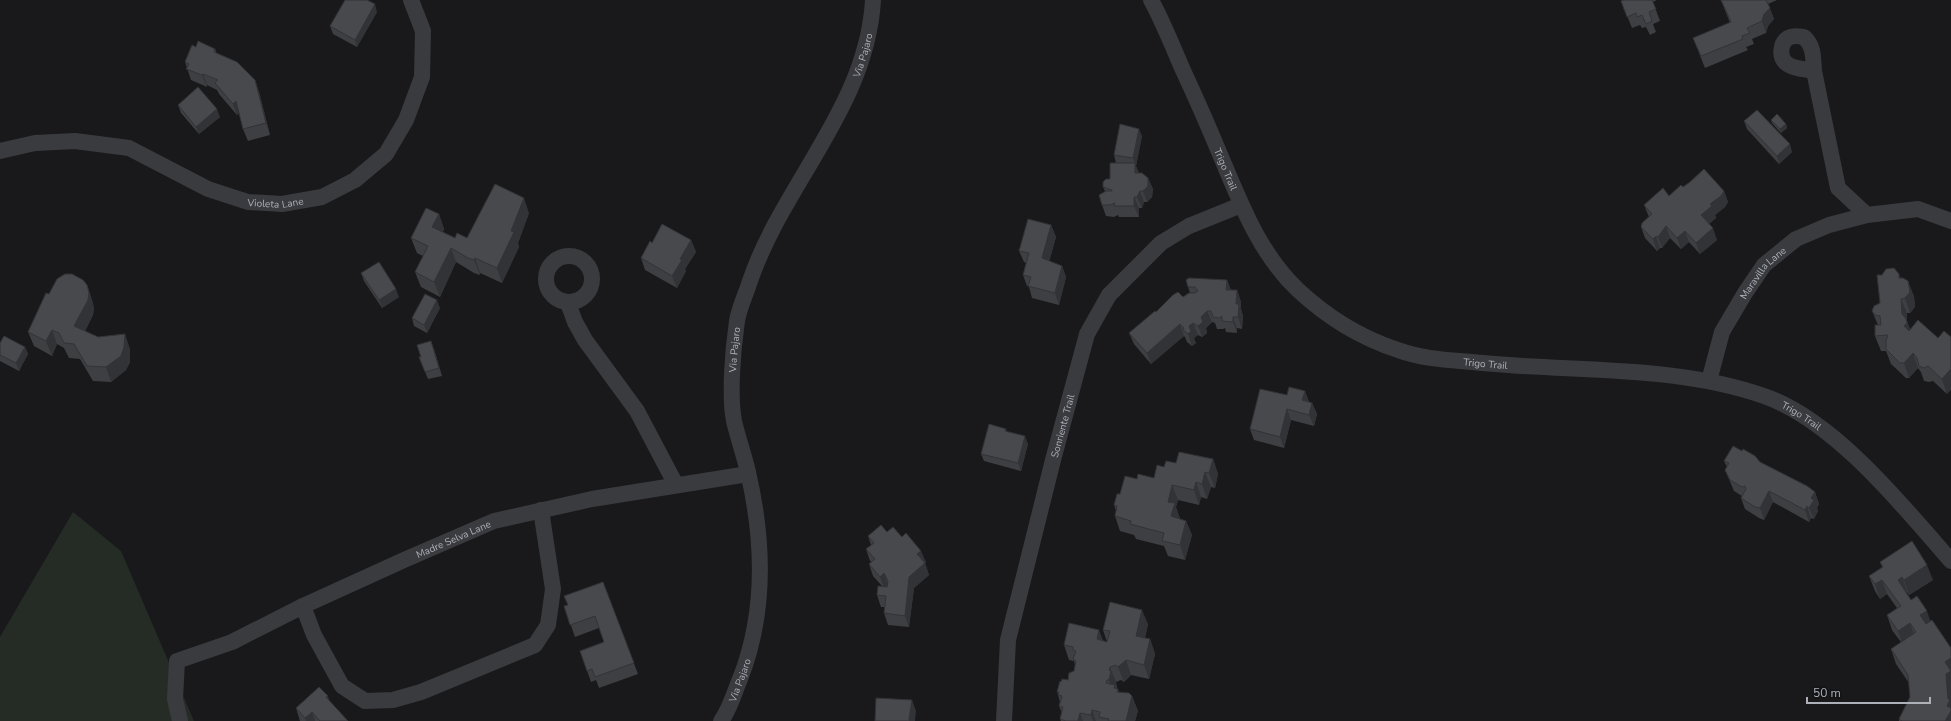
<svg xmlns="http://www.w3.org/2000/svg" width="1951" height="721" font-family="'Nunito Sans',sans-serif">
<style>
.green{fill:#252c26}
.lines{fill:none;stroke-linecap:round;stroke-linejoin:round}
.minor{stroke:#3a3b3f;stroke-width:16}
.wall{fill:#3e3f42}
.shaded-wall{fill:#323336}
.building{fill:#48494d;stroke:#323336}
.labels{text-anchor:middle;stroke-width:3;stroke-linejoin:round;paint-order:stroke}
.street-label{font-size:10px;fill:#adb0b9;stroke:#141416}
</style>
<rect width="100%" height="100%" fill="#19191b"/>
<path class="green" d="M73,512L121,551L194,721H0V637Z"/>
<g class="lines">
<g class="minor">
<path id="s1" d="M1151,0C1163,22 1172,45 1182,68C1195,96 1207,123 1219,152C1240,201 1258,252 1298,290C1327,317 1361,338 1398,350C1425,360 1455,360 1483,363C1575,372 1676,365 1764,396C1834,420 1903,506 1951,561"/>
<path d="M1814,71C1805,69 1793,69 1786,63C1779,57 1780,43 1788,38C1793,35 1799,36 1804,37C1814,46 1813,57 1814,71L1838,188L1867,215"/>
<path id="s2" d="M0,151L35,143L75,141L129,148L208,189L248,202L282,204L322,197L355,180L386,154L406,120L422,77L423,31L411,0"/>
<circle cx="569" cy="279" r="23"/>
<path d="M568,303L575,322L585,340L637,411L676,485"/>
<path id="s3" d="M1709,381L1722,332L1745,293L1764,265L1796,239L1829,225L1867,215L1918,209L1951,221"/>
<path d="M303,606L314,635L342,686L365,701L393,700L421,692L535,645L548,625L553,589L541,510"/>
<path id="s4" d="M180,721L175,699L177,661L232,642L303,606L404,560L494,521L592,499L748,474"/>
<path id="s5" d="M721,721C730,709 734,693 740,679C766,613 764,541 748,472C744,455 738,438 734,421C729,394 733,349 737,321C739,308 746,294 750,281C783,184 867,107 873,0"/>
<path id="s6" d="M1004,721L1008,640L1053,460L1087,334L1109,295L1161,243L1189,226L1241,205"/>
</g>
</g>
<path class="wall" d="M1624,0H1657L1653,2L1660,21L1653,24L1656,32L1650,35L1646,27L1642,28L1640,25L1632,28L1621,1Z
M1721,0H1777L1768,4L1774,19L1768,26L1766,33L1752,39L1754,44L1746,47L1748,50L1705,68L1693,38L1730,23Z
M377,12L357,47L333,34L330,26Z
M196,47L215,49L217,54L255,80L259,92L270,135L248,141L243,129L239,113L237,115L219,94L217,90L207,85V87L191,80L185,62Z
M178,105L220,117L199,134L181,113Z
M1771,120L1786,124L1787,128L1781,133L1772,123Z
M1744,121L1792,152L1779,164L1747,129Z
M1142,136L1136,166L1139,173L1148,178L1153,189L1152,197L1147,202H1144L1142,208H1139V217H1119L1118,215L1114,217L1106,216L1102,205L1105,191L1103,187L1110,179L1116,163L1114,155Z
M1683,187L1724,191L1728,202L1725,207L1715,215L1716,218L1709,224L1717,240L1700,254L1689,242L1681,249L1670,238L1662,248H1660L1657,251L1645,238L1641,227L1649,217L1644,205L1669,196Z
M529,213L518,243L519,247L502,283L480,273V275L474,273L456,262L440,297L421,287L415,272L423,256L417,253L411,238L439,214L444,229L443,232L455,238H467Z
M1051,225L1056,237L1049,261L1062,266L1066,277L1059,305L1032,298L1029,287L1027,286L1023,275L1026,263L1024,262L1019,251Z
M691,240L696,252L685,269L686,271L677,288L645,270L641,258L652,243Z
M361,273L399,297L382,308L364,281Z
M1899,274L1900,278L1914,296L1915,307L1910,313H1907V321L1910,329L1938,338L1947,394L1933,381L1929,382L1924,381L1921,372L1918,368L1909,378H1906L1891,364L1886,351H1881L1875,336L1878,325L1872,311L1880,303L1882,275Z
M1227,280L1231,290H1237L1241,302V309L1243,316L1242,329L1237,328V333L1226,332L1225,328L1223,329H1217L1215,323L1212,322L1206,328L1207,333L1202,337L1198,335L1194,338L1196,343L1192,346L1187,342L1185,337L1184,336L1151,364L1134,344L1129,333L1156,312L1183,297L1190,293L1188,287Z
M87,285L92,300L94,308L93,315L85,331L98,337L130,349V362L126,370L111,382L93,381L80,359L69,358L64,348L57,344L52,356L34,346L28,332L49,294Z
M440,308L427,333L414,326L412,318Z
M0,343L25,347L28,354L19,371L0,361Z
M434,349L442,376L428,379L419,357Z
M1305,391L1309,402L1312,403L1317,414L1314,426L1291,420L1284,448L1254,440L1250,429L1287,395Z
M1006,429L1007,432L1028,444L1021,471L984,461L981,454Z
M1213,459L1218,474L1215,488L1211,487L1207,499L1201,497L1199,505L1178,500L1176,507L1180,519L1186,521L1192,535L1185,560L1168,556L1164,546L1136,539L1134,535L1120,531L1115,516L1116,511L1114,505L1120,494L1137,479L1154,478L1164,467L1176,463Z
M1724,461L1760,462L1815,492L1819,504L1817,508L1818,511L1814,519L1811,518L1809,522L1773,502L1764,520L1759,518L1745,509L1741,498L1742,496L1734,491L1725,470L1727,467Z
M887,532L902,537L926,562L925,563L929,575L914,588L909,627L888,625L884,613V607H881L877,595L882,586L873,576L869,564L872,562L870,561L866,549L871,545L868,536Z
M1880,562L1933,580L1909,595L1907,592H1906L1951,721H1899V719L1910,697L1909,683L1896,664L1891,649L1901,642L1892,630L1887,615L1897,608L1887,594L1880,599L1875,591L1869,576L1882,567Z
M603,582L638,674L599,688L596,680L591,682L580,651L604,643L599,628L575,637L564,606L568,605Z
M1148,624L1145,638L1150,639L1155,654L1149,679L1131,675L1124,682L1121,680L1116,682H1115L1117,686V689H1118L1119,692L1132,696L1138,711L1135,721H1061L1060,719L1062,713L1059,706L1060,702L1058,695V694L1057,692L1061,682L1068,680L1074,671L1075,665L1074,661L1069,660L1064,645L1103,641L1107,642L1103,630Z
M330,702L348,721H300L296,708Z"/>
<path class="shaded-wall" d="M375,4L377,12L357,47L355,40Z
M1770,8L1774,19L1768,26L1766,33L1762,21L1764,14Z
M203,74L207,85V87L202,75Z
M255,80L259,92L270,135L266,123Z
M236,101L240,112L237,115L233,104Z
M217,109L220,117L199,134L196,127Z
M1786,124L1787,128L1781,133L1780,129Z
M1139,129L1142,136L1136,166L1139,174L1135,173V163L1133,158Z
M1790,144L1792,152L1779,164L1777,156Z
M1148,178L1153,189L1152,197L1147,202L1143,191Z
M1140,191L1144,202L1142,208L1137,197Z
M1724,191L1728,202L1725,207L1715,215L1716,218L1705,227L1701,215L1710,204Z
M1134,197L1139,208V217L1134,206Z
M524,198L529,213L518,243L519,247L502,283L497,268Z
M439,214L444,229L438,242L432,227Z
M1051,225L1056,237L1047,270L1042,258Z
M1666,226L1670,238L1662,248L1658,237Z
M1713,228L1717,240L1700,254L1696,243Z
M1685,231L1689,242L1681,249L1677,238Z
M1656,236L1660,248L1657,251L1653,239Z
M691,240L696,252L685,269L686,271L677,288L672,276L680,259Z
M451,248L456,262L440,297L434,282Z
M475,258L480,273V275L474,260Z
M1062,266L1066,277L1059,305L1055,293Z
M1227,280L1231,291L1226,290Z
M1908,281L1914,296L1915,307L1910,313L1905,298Z
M87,285L92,300L94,308L93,315L80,341L74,326Z
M396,289L399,297L382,308L379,300Z
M1237,290L1241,302V309L1243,316L1242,329L1238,317L1236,304Z
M1901,299L1907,313V321L1912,334L1904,326L1902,314Z
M437,300L440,308L427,333L424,325Z
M1207,311L1212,322L1206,328L1207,333L1202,337L1198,326L1201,317Z
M1233,317L1237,328V333L1233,322Z
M1193,323L1198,335L1194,338L1196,343L1192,346L1188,334L1189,326Z
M1180,324L1184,336L1151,364L1147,353Z
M52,330L57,344L52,356L46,341Z
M125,334L130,349V362L126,370L111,382L106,367Z
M431,341L434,349L442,376L439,368Z
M25,347L28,354L19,371L16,363Z
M1913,353L1918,368L1909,378L1904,363Z
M1951,369V390L1947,394L1942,379Z
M1305,391L1309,402L1302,400Z
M1312,403L1317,414L1314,426L1309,415Z
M1287,409L1291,420L1284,448L1280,437Z
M1025,436L1028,444L1021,471L1018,463Z
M1213,459L1218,474L1215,488L1209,473Z
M1205,472L1211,487L1207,499L1202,484Z
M1196,482L1201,497L1199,505L1194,490Z
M1172,485L1178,500L1176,507L1180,518L1177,531L1171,516L1168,502Z
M1769,491L1773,502L1764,520L1760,508Z
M1815,492L1819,504L1817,508L1818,511L1814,519L1809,508L1811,498Z
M1807,506L1811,518L1809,522L1805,510Z
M1186,521L1192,535L1185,560L1180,545Z
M921,551L926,562L922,566L917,554Z
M925,563L929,575L914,588L909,627L905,616L909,577Z
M1927,565L1933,580L1909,595L1904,580Z
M884,573L888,585L884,588L880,577Z
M1902,577L1907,592L1903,595L1898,580Z
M1882,580L1887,594L1880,599L1875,584Z
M1142,610L1148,624L1141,651L1136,636Z
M1927,611L1932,626L1925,630L1920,615Z
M1910,623L1915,638L1903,646L1898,631Z
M1099,630L1105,645L1097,639Z
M1150,639L1155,654L1149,679L1144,665Z
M1951,658V721H1945L1947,706L1948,699L1945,662Z
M1126,660L1131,675L1124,682L1118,667Z
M1110,667L1116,682L1117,686L1116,687L1118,691V689L1123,704L1114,695L1109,680V670Z
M328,696L333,711L326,697Z
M1132,696L1138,711L1135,721H1126Z
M912,700L916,711L915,721H910L909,720Z
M1092,710L1096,721H1093L1091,715Z
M312,712L315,721H306L305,718Z
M1080,713L1083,721H1078Z"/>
<path class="building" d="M345,0H367L375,4L355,40L330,26Z
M1624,0H1652L1656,9L1649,12L1652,21L1646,24L1642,15L1637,17L1636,13L1627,17L1621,1Z
M1721,0H1766L1770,8L1764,14L1762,21L1747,28L1750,33L1742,36L1743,39L1701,56L1693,38L1731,22Z
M198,41L215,49L214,52L237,62L255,80L266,123L243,129L236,101L233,104L215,83L218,80L203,74L202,75L186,69L189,64L185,62L192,45L196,47Z
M198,87L217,109L196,127L178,105Z
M1757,110L1790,144L1777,156L1744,121Z
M1777,114L1786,124L1780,129L1771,120Z
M1120,124L1139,129L1133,158L1114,155Z
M1110,163H1135V173H1142L1148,178V186L1143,191H1140L1137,197H1134V206H1114L1115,203L1110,205H1102L1099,195L1106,191H1112V190L1103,187V182L1106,179H1110Z
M1704,169L1724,191L1721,196L1710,204L1712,206L1701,215L1713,228L1696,243L1685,231L1677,238L1666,226L1658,237L1656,236L1653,239L1641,227L1642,223L1652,214L1644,205L1663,188L1669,196L1681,185L1683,187L1690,182Z
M495,184L524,198L511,231L514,232L497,268L475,258L474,260L468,258L451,248L434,282L415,272L428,246L411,238L426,208L439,214L432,227L455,238L457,233L467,238Z
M1028,219L1051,225L1042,258L1062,266L1055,293L1028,286L1031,277L1023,275L1029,253L1019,251Z
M662,224L691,240L680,259L682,260L672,276L641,258L650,241L652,243Z
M379,262L396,289L379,300L361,273Z
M1894,268L1899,274V278H1903L1908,281L1910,292L1905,298L1901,299L1902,314L1906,319L1907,323L1904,326L1909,331L1918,320L1938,338L1944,331L1951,337V369L1942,379L1928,366L1924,368L1919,366L1917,358L1913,353L1904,363H1900L1886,349V341L1888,335L1875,336V325H1881L1880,316L1875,315L1872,311L1874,306L1880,303L1877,275H1882L1886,269Z
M65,274H72L83,280L87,285L89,293L88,300L74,326L98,337L125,334L124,347L121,356L106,367L87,366L74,344L64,343L59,333L52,330L46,341L28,332L46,293L49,294L57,279Z
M1189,278L1227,280L1226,290H1237L1236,304H1239L1238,317H1233V322L1222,321V316L1219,318L1213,317L1211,311H1207L1201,317L1203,322L1198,326L1193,323L1189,326L1191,331L1188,334L1183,330L1184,328L1180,324L1147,353L1129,333L1155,311L1156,312L1173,295L1178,292L1183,297L1189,293H1195L1198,291L1195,287H1188L1186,280Z
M425,294L437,300L424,325L412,318Z
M4,336L25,347L16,363L0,355V343Z
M431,341L439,368L425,372L419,357H421L417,345Z
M1289,387L1305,391L1302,400L1312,403L1309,415L1287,409L1280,437L1250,429L1260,389L1287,395Z
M989,424L1006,429L1005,431L1025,436L1018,463L981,454Z
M1733,446L1742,451L1743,449L1755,456L1760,462L1807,486L1815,492L1811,498L1814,500L1809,508L1807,506L1805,510L1769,491L1760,508L1755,507L1741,498L1746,489L1745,486L1742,487L1730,480L1725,470L1729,463L1724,461Z
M1179,452L1213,459L1209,473L1205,472L1202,484L1196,482L1194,490L1172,485L1168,502L1175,503L1171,516L1186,521L1180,545L1162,541L1164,533L1130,524L1131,521L1115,516L1117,506L1114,505L1117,494H1120L1125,476L1137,479L1138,474L1154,478L1157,465L1164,467L1166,461L1176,463Z
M881,525L887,532L893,527L902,537L906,533L921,551L917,554L925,563L909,577L905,616L884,613L886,596L877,595L878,586L887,587L888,581L884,573L880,577L869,564L875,559L866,549L874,543L868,536Z
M1912,541L1927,565L1904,580L1902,577L1898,580L1911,600L1917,596L1927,611L1920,615L1926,624L1932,620L1951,648V658L1945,662L1951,671L1946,674L1948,699H1950L1947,706L1951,708V711L1945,721H1902L1899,719L1910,697L1908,675L1891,649L1916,632L1910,623L1898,631L1887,615L1901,606L1882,580L1875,584L1869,576L1883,567L1880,562Z
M603,582L634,663L595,677L592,669L587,671L580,651L604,642L595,616L570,625L564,606L568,605L564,596Z
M1110,602L1142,610L1136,636L1150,639L1144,665L1126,660L1118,667L1116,665L1110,667L1109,670L1111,671L1109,680H1107L1106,683L1115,685L1114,688L1118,689L1117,692L1129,693L1132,696L1126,721H1108L1109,719L1099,717L1100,712L1092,710L1091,715L1080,713L1078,721H1066L1060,719L1063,707L1059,706L1062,696L1058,695L1059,692H1057L1060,681L1061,682L1062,679L1068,680L1069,673L1074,671L1076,661L1073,659L1076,651L1073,650V647L1064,645L1069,623L1099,630L1097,639L1107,642L1110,631L1103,630Z
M319,687L328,696L326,697L348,721H320L312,712L305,718L296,708Z
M876,698L912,700L909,720L910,721H875Z"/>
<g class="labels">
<g class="street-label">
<text dy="4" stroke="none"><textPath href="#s5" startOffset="705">Via Pajaro</textPath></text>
<text dy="4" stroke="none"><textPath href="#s1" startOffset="185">Trigo Trail</textPath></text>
<text dy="4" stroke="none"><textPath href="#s2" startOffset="289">Violeta Lane</textPath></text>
<text dy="4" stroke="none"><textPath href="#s3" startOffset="123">Maravilla Lane</textPath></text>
<text dy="4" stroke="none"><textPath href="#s5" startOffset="381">Via Pajaro</textPath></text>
<text dy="4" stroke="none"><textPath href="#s1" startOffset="533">Trigo Trail</textPath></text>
<text dy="4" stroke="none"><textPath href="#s1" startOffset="857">Trigo Trail</textPath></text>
<text dy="4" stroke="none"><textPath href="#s6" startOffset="302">Sonriente Trail</textPath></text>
<text dy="4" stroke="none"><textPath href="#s4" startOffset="363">Madre Selva Lane</textPath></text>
<text dy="4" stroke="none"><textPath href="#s5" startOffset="45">Via Pajaro</textPath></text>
</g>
</g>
<path d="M1807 697v6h123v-6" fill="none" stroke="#adb0b9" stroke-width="2"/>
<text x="1813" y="697" font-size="12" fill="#adb0b9" stroke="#141416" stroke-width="3" paint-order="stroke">50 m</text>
</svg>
